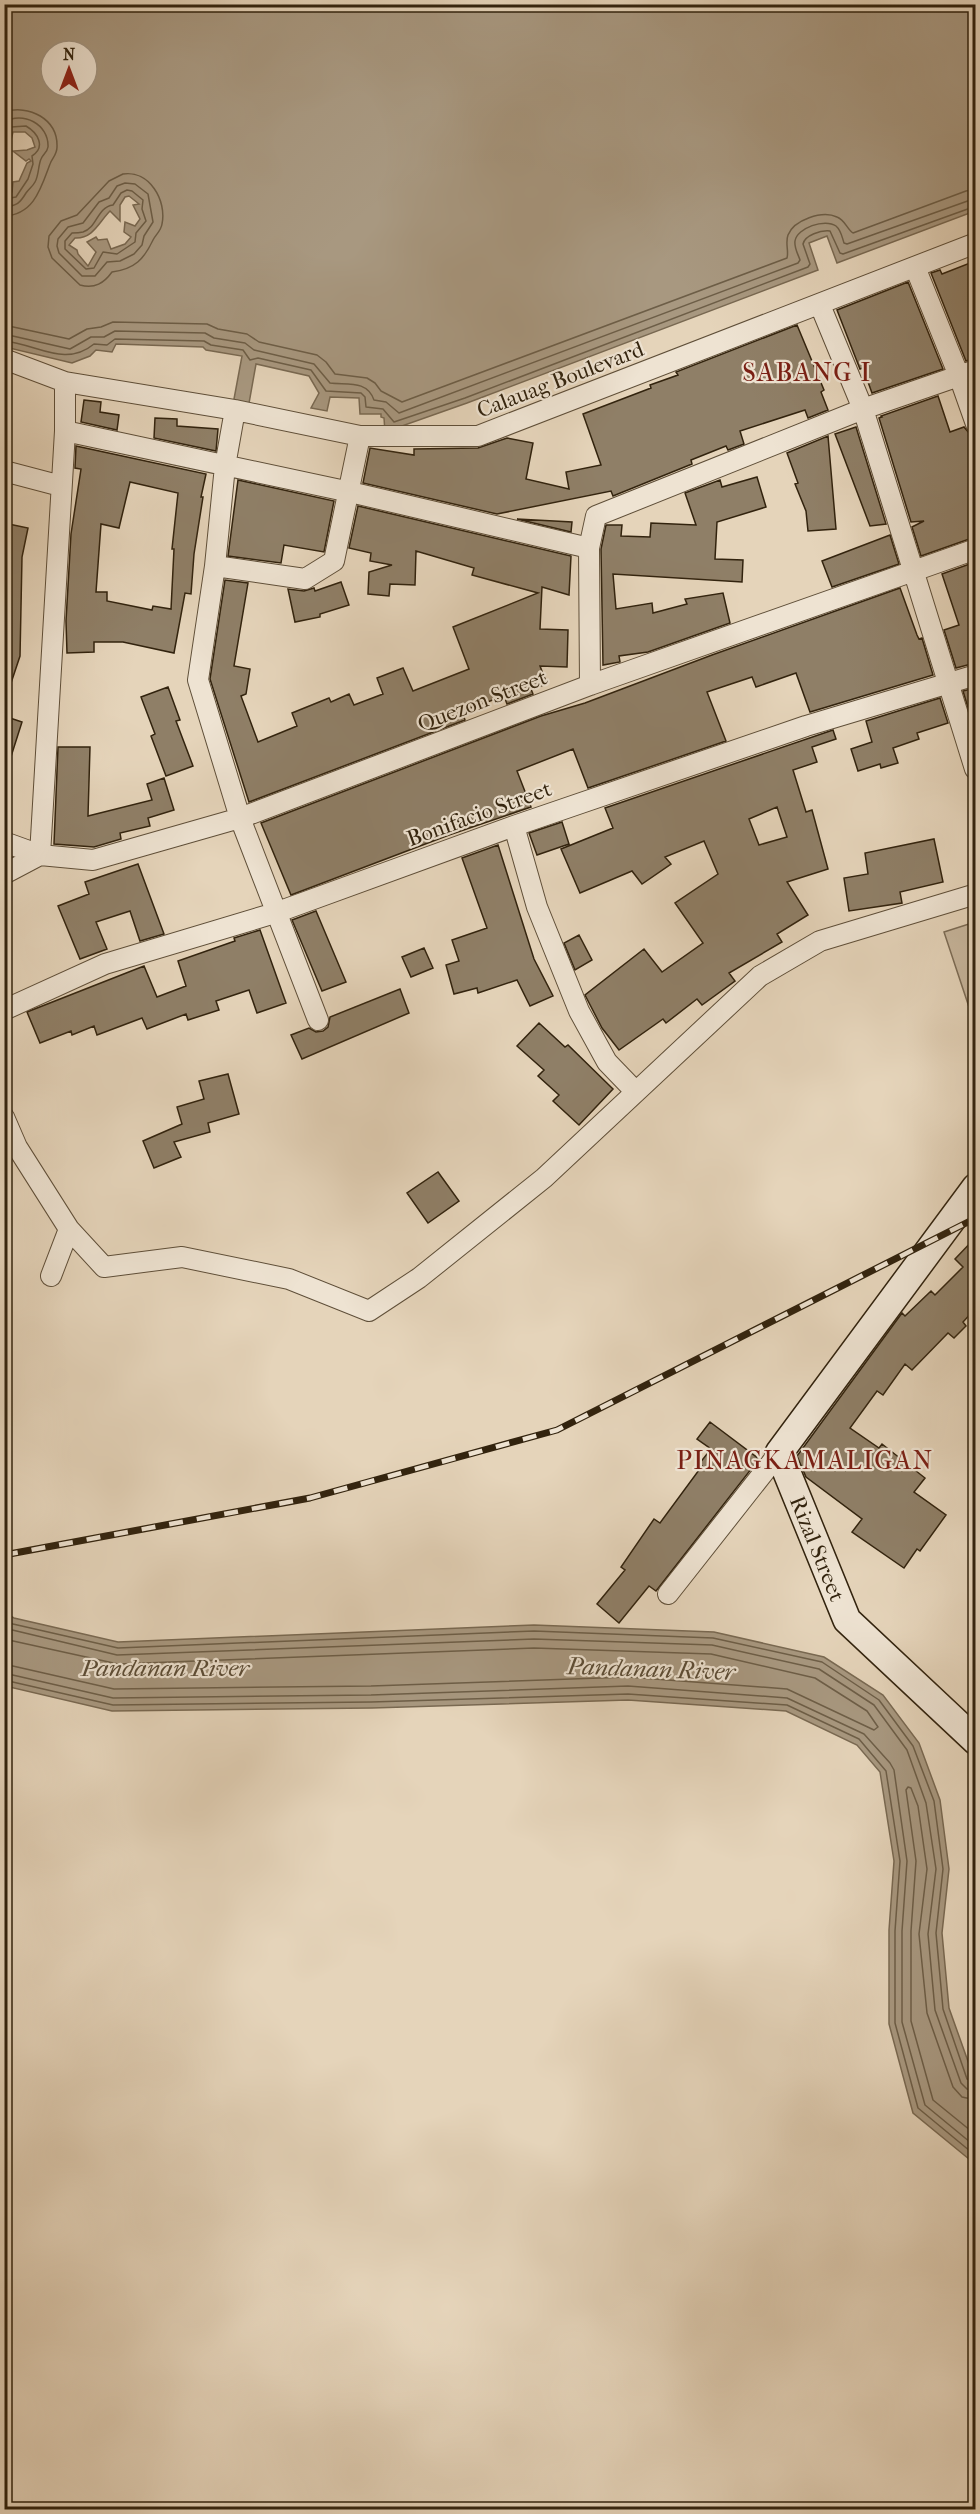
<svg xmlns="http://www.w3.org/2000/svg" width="980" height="2514" font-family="'IM FELL French Canon',serif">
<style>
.green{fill:#c7b69d;stroke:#7c6c56;stroke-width:1.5}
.water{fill:#a89880;stroke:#796952;stroke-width:1.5;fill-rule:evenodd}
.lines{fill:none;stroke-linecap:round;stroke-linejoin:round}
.shore{stroke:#6d5e47;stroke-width:1.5}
.building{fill:#8f7f67;stroke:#32230e;stroke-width:1.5;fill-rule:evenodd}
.street-casing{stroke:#5f4f39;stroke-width:22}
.secondary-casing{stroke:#32230e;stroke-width:30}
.street{stroke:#eee3d2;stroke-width:20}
.secondary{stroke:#eee3d2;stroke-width:27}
.rail-casing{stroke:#32230e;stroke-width:7}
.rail{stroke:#eee3d2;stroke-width:4.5;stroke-dasharray:14;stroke-linecap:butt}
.labels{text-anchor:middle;stroke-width:4.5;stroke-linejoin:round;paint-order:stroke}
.street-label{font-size:22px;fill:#32230e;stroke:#eee3d2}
.water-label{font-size:24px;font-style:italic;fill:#5b4c36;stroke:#eee3d2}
.quarter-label{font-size:26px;letter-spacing:1.5px;fill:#7a1f14;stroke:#eee3d2}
</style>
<rect width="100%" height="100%" fill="#e5d4ba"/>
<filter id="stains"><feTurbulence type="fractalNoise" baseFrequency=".00333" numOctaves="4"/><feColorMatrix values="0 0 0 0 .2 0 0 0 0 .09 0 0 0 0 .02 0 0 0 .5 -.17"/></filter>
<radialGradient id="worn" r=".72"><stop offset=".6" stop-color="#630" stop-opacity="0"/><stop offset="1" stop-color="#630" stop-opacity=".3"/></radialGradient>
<path class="green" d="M975,922V1005L969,1007L944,932Z"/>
<path class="water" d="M5,5H975V211L837,263L827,236L809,243L818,270L467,403L385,432L384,418L381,417V414H360L359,398L330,397L327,411L311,408L319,393L309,376L256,364L248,409L234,399L242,356L206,350L203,347L116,344L112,352L96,350L90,356L72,363L5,347V194L12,192L13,182L19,181L27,163L31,161L29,159L26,161L13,151L27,150L35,147L32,138L25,132H13L11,140L5,144ZM51,51H87V87H51ZM129,196L139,204L133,205L140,219L135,226L125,222L124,232L131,237L125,244L111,249L107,239L98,240L96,237L87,242L96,252L88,266L78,254L77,250L69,245L75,238C93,239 99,222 110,211L120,221V205L125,197Z
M5,1613L14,1618L118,1642L534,1625L714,1632L824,1657L883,1695L919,1743L940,1800L949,1869L942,1933L949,2008L975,2081V2164L913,2113L889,2024V1930L894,1861L880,1772L857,1745L786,1711L628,1700L372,1708L112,1711L5,1686Z"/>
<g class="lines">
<path class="shore" d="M4,112C29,104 58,119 57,147C57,155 52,158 50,164C41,188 34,215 4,216
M4,122C23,111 49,124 48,147C47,153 43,154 41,159C38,166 39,175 35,182C33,186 29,189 26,193C20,203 17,206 4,207
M4,137L11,127L26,126C38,133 46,147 32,156L33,164L28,179L16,197L4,199
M123,174C149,170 167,200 162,224C161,231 156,234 153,240C144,259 135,269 112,272C104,283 95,289 80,285L52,258L48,247L49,236L61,221L77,215L109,181Z
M125,183L135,184L148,194L153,222L144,236L142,245L134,254L120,261L107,262L95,276H82L59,253L57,246L58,239L68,227L83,223L99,202L109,198L117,186Z
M127,190L132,191L143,200L142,209L146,221L136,233L135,242L117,254L103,252L94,268L86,269L65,249V241L72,233C76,233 79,233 83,232C97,228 97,207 113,205L121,193Z
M4,325L69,339L87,329L101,327L113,322L207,324L218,329L247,334L259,342L317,355L326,362L335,374L367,378L375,383L381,391L402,402L787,258C789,251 785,243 788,235C794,220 822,210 837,217C845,220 847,229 853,233L966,191L976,189
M4,334L70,349L91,337H104L115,331L205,333L214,338L245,343L254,350L314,364L330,383C348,385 367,380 374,400L386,402L399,413L798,263L800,260C798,254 794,248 795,241C797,228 825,218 836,226C841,230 842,237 844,243L847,244L976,198
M4,341C37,344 65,368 94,344L107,345L115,339L204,341L211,345L243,350L250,360L258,358L311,370L326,391L361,393L365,397L366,407L383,409L394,422L465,398L808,267L810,264L803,244C805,235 821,230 830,231L840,253L843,254L976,206
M4,1620L13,1624L118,1648L534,1631L713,1638L822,1662L879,1700L913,1746L934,1801L943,1869L936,1933L943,2009L967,2079L976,2083
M4,1628L117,1655L534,1639L712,1645L819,1669L874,1705L907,1750L926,1803L936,1869L928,1934L935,2010L961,2083L967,2089L976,2091
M4,1639L118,1664L534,1648L711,1654L815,1678L867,1711L878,1727L874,1730L787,1689L628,1677L371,1686L114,1689L4,1664
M4,1673L113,1698L371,1695L628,1686L787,1698L864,1734L890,1763L894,1770L907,1861L902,1931V2022L925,2105L976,2147
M4,1680L113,1705L371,1702L628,1694L787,1705L859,1739L886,1771L900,1861L895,1931V2023L918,2108L976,2156
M976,2100L962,2097L953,2087L927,2013L919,1934L927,1869L918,1806L911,1788L908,1787L906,1790L916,1861L911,1931V2021L933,2100L976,2135"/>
</g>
<path class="building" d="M975,261V358L966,361L931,273L940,270L942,274Z
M908,282L943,369L872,393L863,368L860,369L837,310Z
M797,325L824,390L821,392L828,410L808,418L805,410L740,431L744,444L728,450L726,446L691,460L692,464L613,496L611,491L497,514L363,483L370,448L414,455V449L478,448L507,438L533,443L526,479L569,489L566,472L601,465L583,414L651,388L650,385L678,375L676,372Z
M938,396L950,432L964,427L969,433L975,436V473L969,474L975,492V537L921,556L912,527L924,521L911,522L879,418L882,417L881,416Z
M84,400L101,402L100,412L119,415L117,430L81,422Z
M155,418L177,419V426L218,429L216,451L154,438Z
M856,427L886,524L870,526L835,434Z
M828,436L836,529L808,531L806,511L795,484L798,483L787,453Z
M76,446L206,474L201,497H203L194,554L191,594L185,593L174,653L123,642H94V652L67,653L66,621L71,534L81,469L75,468ZM130,482L178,493L172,549H174L171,609L153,606L152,610L107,601V592H96L101,524L119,528Z
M757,477L766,507L717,522L715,559L743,560L742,582L613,574L616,609L652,603L653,613L687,604L685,599L723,593L730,623L648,652L619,656L620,662L603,665L601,549L606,525H622L621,536L650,537L651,523L696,525L685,493L720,480L722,487Z
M238,480L334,501L324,552L284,545L281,563L228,556Z
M358,506L571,556L569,595L542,587L540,629L568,630L567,667L540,666L547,684L531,689L533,694L507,704L504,696L462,711L465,720L249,802L210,679L225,580L248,583L234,666L250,669L246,694L241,696L258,742L297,726L292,713L329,698L331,702L349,694L354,705L383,694L377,678L403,668L413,691L469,669L453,627L538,593L472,575L474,568L416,551L415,585L390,584L389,596L368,594L369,572L392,565L370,561L371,553L349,548Z
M517,519L572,522L571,532Z
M4,523L28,528L22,557L20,656L7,695L4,694Z
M890,535L899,564L832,587L822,561Z
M975,562V663L956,668L944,630L959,625L942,574Z
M341,582L349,605L320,614V617L295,622L288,589L304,591L314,588L315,591Z
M900,588L917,635L919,639L922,638L933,675L810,712L796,673L756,687L752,677L707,692L726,741L588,788L573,749L517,771L531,807L449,835L291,895L261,823L541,716L585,703L712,655Z
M168,687L180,720L176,721L193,766L166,776L151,736L155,734L141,697Z
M975,688V709L969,711L963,691Z
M940,698L948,723L917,733L919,739L893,748L898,763L881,768L880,764L858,771L851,749L872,742L866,721Z
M4,716L22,722L8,766L4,765Z
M833,730L836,739L812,747L817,762L793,770L806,812L812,810L828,869L787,882L808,915L777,934L782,942L729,973L735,981L702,1005L697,999L666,1023L663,1019L619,1050L602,1028L585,995L644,949L662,972L703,943L675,903L718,874L704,841L665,857L671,864L642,884L632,871L580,893L561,849L613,828L605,808ZM777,807L787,837L759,845L749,819Z
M58,747H90L88,816L152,800L147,784L164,778L174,810L148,818L150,826L120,833L121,839L94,847L54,844Z
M562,822L569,844L537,855L529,833Z
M934,839L943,882L900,892L902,903L849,911L844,878L868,874L865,853Z
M498,845L534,959L553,996L530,1006L517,980L478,993L477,988L454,994L446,965L459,961L452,940L487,928L462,858Z
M138,864L164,934L140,941L130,911L96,922L107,949L80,959L58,906L89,894L85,882Z
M316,911L346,982L322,991L292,920Z
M260,930L286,1003L257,1013L249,990L216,1001L219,1010L188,1020L186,1014L147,1029L142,1018L97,1035L94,1026L72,1035L71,1031L40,1043L27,1012L144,966L157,997L186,986L178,961L235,941L234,938Z
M579,935L592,960L575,970L564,943Z
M424,948L433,968L411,977L402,957Z
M400,989L409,1013L302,1059L291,1035L309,1028L316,1032L323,1031L328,1027L330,1017Z
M539,1023L565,1047L568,1045L613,1089L579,1125L553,1101L559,1095L538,1076L544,1070L517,1046Z
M228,1074L239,1114L208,1123L210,1132L174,1142L181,1157L154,1168L143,1141L182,1124L177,1107L204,1099L199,1081Z
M438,1172L459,1201L428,1223L407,1193Z
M975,1238V1309L963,1322L966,1326L954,1338L948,1333L912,1370L905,1364L883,1395L877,1391L850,1428L879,1448L882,1444L925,1478L914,1492L946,1515L920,1551L917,1549L904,1568L852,1532L862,1519L806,1477L797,1456L902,1313L905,1316L931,1291L935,1295L963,1267L955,1259Z
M710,1422L759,1459L656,1591L649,1586L619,1623L597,1604L625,1570L621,1567L654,1519L660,1523L702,1466L699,1464L711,1449L697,1439Z"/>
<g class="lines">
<defs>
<path id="street" d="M915,267L959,376L976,424
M820,305L863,409L975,769
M4,359L65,382L235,410L360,436H478L976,243
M235,410L225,466L215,566L198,680L240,818L318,1020
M65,431L350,492L589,548L590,685
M4,471L61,486
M589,548L596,516L863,409L976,370
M215,566L305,579L334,561L360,436
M514,826L537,907L579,1011L607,1062L635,1091
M4,842L40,855L65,431V382
M4,874L40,855L93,860L240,818L590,685L976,549
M4,1010L105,964L275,913L514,826L806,726L976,675
M4,1117L17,1147L69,1229L104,1267L182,1257L289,1279L369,1311L419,1278L544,1178L760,976L820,941L976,894
M51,1276L69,1229
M668,1594L779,1453"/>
<g id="secondary">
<path id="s1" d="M976,1187L779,1453L847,1620L976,1741"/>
</g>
</defs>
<use href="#street" class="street-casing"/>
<use href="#secondary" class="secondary-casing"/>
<use href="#street" class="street"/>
<use href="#secondary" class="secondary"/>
<defs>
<path id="rail" d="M4,1555L310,1498L557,1430L976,1218"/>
</defs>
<use href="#rail" class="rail-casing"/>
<use href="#rail" class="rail"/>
</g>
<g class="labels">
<g class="street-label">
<text transform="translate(560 379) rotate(-21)" y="8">Calauag Boulevard</text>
<text transform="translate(482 700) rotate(-21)" y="8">Quezon Street</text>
<text transform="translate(479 813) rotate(-20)" y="8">Bonifacio Street</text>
<text dy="8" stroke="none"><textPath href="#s1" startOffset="434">Rizal Street</textPath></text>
</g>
<g class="water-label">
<text x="165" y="1676">Pandanan River</text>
<text transform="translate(651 1669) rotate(2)" y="8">Pandanan River</text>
</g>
<g class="quarter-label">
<text x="807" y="381">SABANG I</text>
<text x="805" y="1469">PINAGKAMALIGAN</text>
</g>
</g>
<rect width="980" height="2514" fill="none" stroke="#e5d4ba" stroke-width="24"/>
<rect x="6" y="6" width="968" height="2502" fill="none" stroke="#32230e" stroke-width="3"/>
<rect x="12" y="12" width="956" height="2490" fill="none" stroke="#32230e" stroke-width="1.5"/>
<g transform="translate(69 69)"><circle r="28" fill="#eee3d2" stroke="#a39684" stroke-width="1.5"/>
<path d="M0-4.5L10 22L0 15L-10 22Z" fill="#8f2418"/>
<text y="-9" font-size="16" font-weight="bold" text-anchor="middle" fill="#32230e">N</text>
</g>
<rect width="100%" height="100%" filter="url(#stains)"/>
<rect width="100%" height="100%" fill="url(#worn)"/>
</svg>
